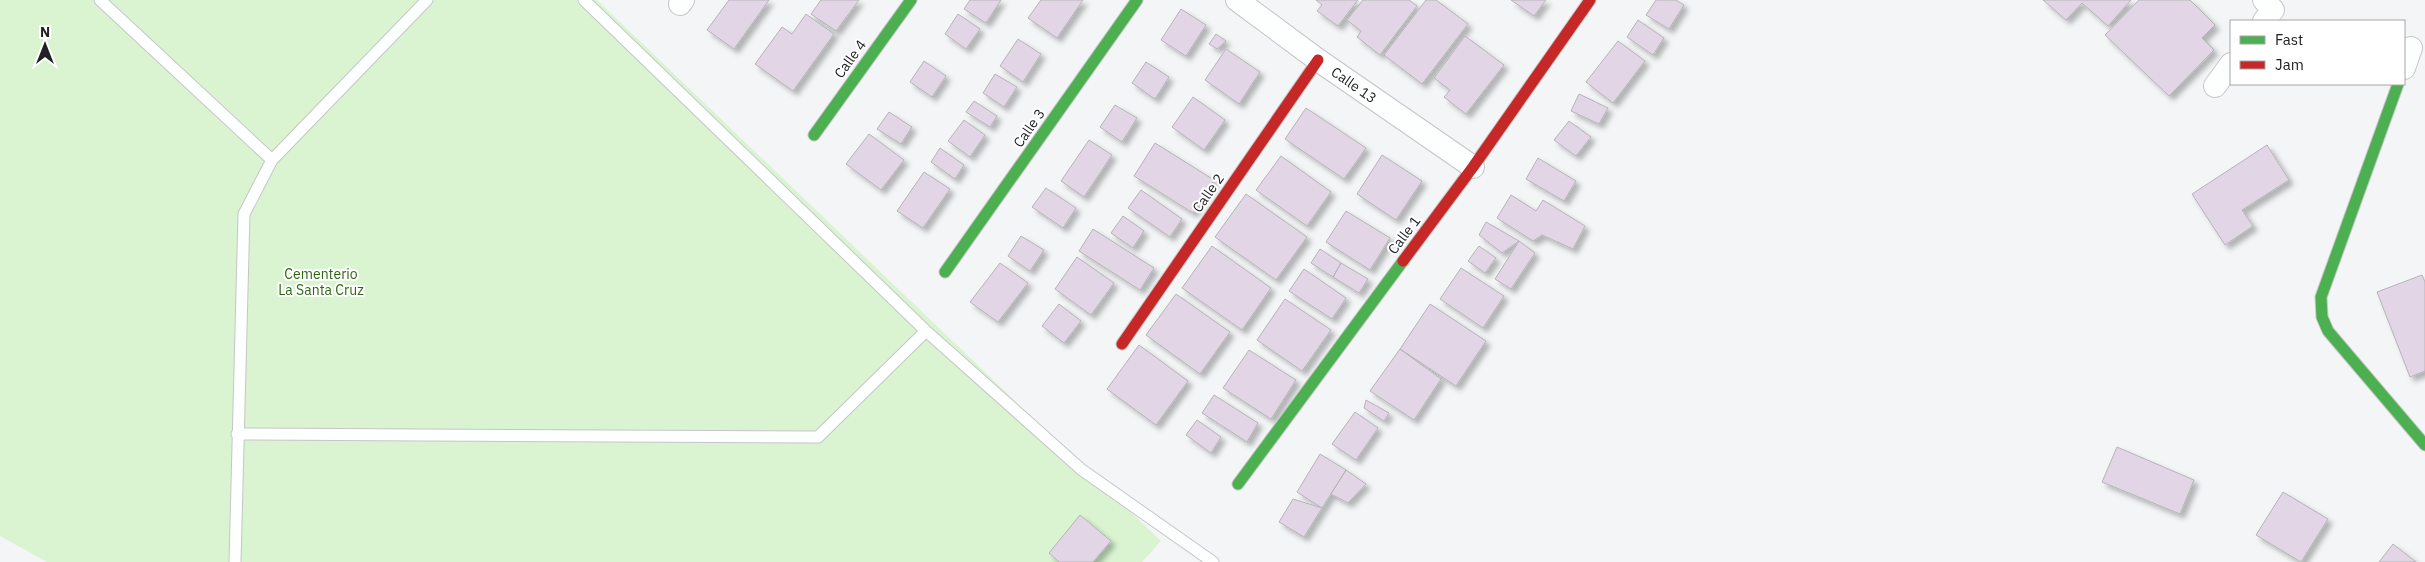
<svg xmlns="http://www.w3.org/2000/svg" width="2425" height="562" font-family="'IBM Plex Sans',sans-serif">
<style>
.green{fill:#daf4d2}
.building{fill:#e2d6e6;stroke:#b4b4b5;filter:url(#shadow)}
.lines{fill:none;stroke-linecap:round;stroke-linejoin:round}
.lane-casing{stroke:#c5c6c8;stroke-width:13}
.street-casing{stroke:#c5c6c8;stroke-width:24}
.fast-casing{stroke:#c5c6c8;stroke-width:13}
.jam-casing{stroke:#c5c6c8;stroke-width:13}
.lane{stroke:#fdfefe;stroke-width:11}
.street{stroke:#fdfefe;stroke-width:22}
.fast{stroke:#4caf50;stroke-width:11}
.jam{stroke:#c62828;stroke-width:11}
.labels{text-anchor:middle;stroke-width:4;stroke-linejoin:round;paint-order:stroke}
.street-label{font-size:14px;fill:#202122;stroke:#fff}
.park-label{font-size:14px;fill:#306612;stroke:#fff}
</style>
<defs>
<filter id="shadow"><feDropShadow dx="4.5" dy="4.5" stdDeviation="2.5" flood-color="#0004"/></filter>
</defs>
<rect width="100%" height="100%" fill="#f4f5f7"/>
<path class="green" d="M0,0H597L1161,541L1142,562H47L0,536Z"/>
<path class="building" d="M729,0H769L734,49L707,30Z
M821,0H859L836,31L811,14Z
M970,0H1001L986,23L964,9Z
M1041,0H1083L1057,38L1028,18Z
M1316,0H1358L1338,26L1317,11L1322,5Z
M1363,0H1409L1417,6L1380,55L1357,37L1361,31L1347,20Z
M1426,0H1436L1468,24L1422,84L1384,55Z
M1511,0H1546L1534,16Z
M1656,0H1676L1684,5L1669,29L1646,15Z
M2043,0H2131L2108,26L2082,3L2066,20Z
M2139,0H2190L2215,25L2202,38L2214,50L2169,96L2105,35Z
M1181,9L1206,25L1186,56L1161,40Z
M806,14L834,34L793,91L755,64L782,27L792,34Z
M958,14L980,29L966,49L945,34Z
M1638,20L1664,38L1653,55L1627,37Z
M1216,34L1226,41L1217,49L1209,44Z
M1465,36L1504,65L1466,114L1444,97L1450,90L1434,78Z
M1018,39L1041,54L1023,82L1000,66Z
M1618,41L1645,61L1613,103L1586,82Z
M1226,49L1260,72L1239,104L1205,80Z
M924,61L946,76L932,97L910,82Z
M1146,62L1169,77L1155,99L1132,83Z
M995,74L1017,87L1004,107L983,93Z
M1579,94L1608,108L1599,124L1571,111Z
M1193,97L1225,120L1204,150L1172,127Z
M974,101L997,116L990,127L966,112Z
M1115,105L1137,118L1122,142L1100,127Z
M1306,108L1366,148L1344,179L1285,139Z
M889,112L912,127L901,144L877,129Z
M964,120L985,135L970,157L948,141Z
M1569,121L1591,137L1576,156L1554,140Z
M869,134L904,160L881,190L846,164Z
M1089,140L1112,155L1084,197L1061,181Z
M1155,143L1214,180L1193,213L1134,176Z
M2267,145L2289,180L2242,210L2253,226L2225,245L2192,194Z
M940,148L964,165L955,179L931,162Z
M1382,155L1422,181L1396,220L1357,194Z
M1281,156L1331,192L1307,226L1256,190Z
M1538,158L1576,181L1564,201L1526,179Z
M924,172L950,189L923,228L897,211Z
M1046,188L1076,208L1063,228L1032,207Z
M1141,190L1182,219L1170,237L1128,208Z
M1246,194L1307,237L1276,280L1215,237Z
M1511,195L1536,211L1543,200L1585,226L1573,249L1542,235L1533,241L1497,218Z
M1346,211L1390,238L1370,270L1326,242Z
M1123,216L1144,231L1133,248L1111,233Z
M1486,222L1519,241L1502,253L1479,235Z
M1093,229L1154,268L1140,290L1079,251Z
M1021,236L1044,250L1030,271L1008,256Z
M1519,241L1535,253L1511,289L1495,279Z
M1212,246L1271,288L1242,330L1182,288Z
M1479,246L1496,258L1485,273L1468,261Z
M1320,249L1341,263L1333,277L1311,263Z
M1077,257L1114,283L1091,315L1055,289Z
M1000,263L1028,283L998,322L970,302Z
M1341,263L1368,279L1359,293L1333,277Z
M1461,268L1504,296L1483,328L1440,299Z
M1304,269L1346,298L1332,319L1289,291Z
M2422,275L2425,282V371L2410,377L2377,292Z
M1176,294L1230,332L1200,374L1146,335Z
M1285,299L1331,330L1302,371L1257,340Z
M1059,304L1081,321L1064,343L1042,326Z
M1430,304L1486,341L1456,386L1400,349Z
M1139,345L1188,381L1156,425L1107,389Z
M1400,349L1441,379L1414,420L1370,391Z
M1249,350L1296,380L1271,419L1223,388Z
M1214,395L1258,423L1247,442L1202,413Z
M1366,400L1389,413L1384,421L1364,408Z
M1355,412L1378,428L1356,460L1332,444Z
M1197,420L1221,437L1211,453L1186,435Z
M2117,447L2194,480L2180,514L2102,482Z
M1320,454L1346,470L1322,508L1297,492Z
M1346,470L1366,484L1348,503L1331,494Z
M2283,492L2328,519L2301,562L2256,535Z
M1293,499L1322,508L1304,537L1279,522Z
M1080,515L1111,541L1093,562H1059L1049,553Z
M2393,544L2416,562H2379Z"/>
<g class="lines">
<defs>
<path id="lane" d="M100,0L272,160
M584,0L926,331L1082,470L1213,562
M237,434L818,437L926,331
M235,562L244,214L272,160L427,0"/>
<path id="street" d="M1237,0L1318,60L1473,167
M680,4L683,0
M2264,21L2273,10L2264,0
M2404,68L2411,48
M2215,86L2231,64"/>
<path id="fast" d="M2398,84L2321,297L2322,317L2328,331L2425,445
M814,135L911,0
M945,272L1137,0
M1238,484L1403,261"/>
<path id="jam" d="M1403,261L1473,167L1590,0
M1122,344L1318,60"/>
</defs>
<use href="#lane" class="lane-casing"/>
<use href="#street" class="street-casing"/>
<use href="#fast" class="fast-casing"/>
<use href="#jam" class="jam-casing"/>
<use href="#lane" class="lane"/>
<use href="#street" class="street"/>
<use href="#fast" class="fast"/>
<use href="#jam" class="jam"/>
</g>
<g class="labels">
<g class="street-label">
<text transform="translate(850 59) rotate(-54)" y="5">Calle 4</text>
<text transform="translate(1354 85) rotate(35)" y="5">Calle 13</text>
<text transform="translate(1029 128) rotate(-55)" y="5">Calle 3</text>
<text transform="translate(1208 193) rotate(-55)" y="5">Calle 2</text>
<text transform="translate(1404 235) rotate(-53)" y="5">Calle 1</text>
</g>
<g class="park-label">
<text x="321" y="279">Cementerio<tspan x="321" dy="16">La Santa Cruz</tspan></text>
</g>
</g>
<rect x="2230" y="20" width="175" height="65" fill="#ffffff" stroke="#a6a6a7"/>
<rect x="2240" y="36" width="25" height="8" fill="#4caf50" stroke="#a6a6a7"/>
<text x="2275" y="45" font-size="15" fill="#202122">Fast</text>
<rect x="2240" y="61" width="25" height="8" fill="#c62828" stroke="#a6a6a7"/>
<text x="2275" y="70" font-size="15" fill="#202122">Jam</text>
<g transform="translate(45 45)" stroke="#ffffff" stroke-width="4" paint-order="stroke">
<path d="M0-4L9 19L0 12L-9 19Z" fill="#202122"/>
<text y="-8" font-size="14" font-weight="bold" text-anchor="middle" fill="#202122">N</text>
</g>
</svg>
